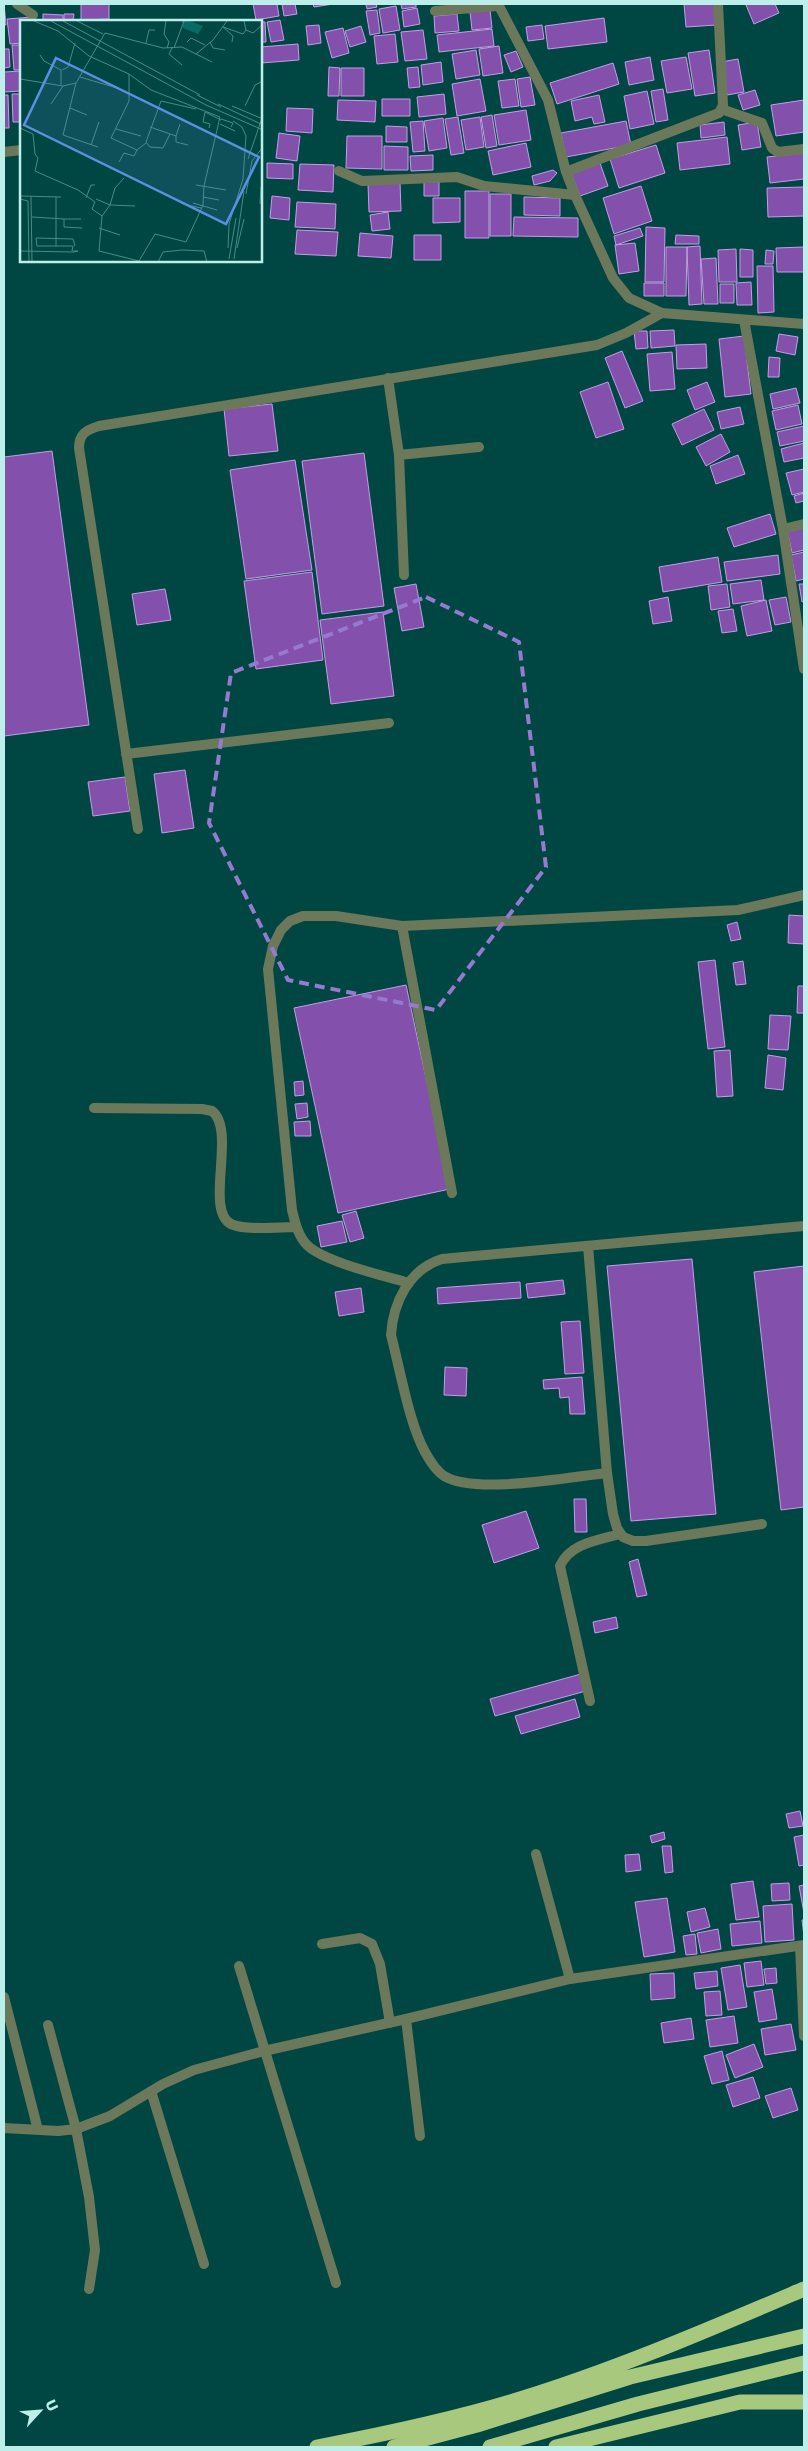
<svg xmlns="http://www.w3.org/2000/svg" width="808" height="2451" font-family="'DejaVu Sans',sans-serif">
<style>
.building{fill:#8351ac;stroke:#c29ee4}
.lines{fill:none;stroke-linecap:round;stroke-linejoin:round}
.service{stroke:#6b785a;stroke-width:10}
.minor{stroke:#6b785a;stroke-width:10}
.motorway{stroke:#a8c87d;stroke-width:15}
.marked{fill:none;stroke:#957ad0;stroke-width:4;stroke-dasharray:10 6;stroke-linejoin:round}
.inset-road{fill:none;stroke:#4b8a85;stroke-width:1}
.view{fill:#5d8edf;fill-opacity:0.15;stroke:#5d8edf;stroke-width:2.5}
.inset-edge{fill:none;stroke:#bcefe9;stroke-width:2.5}
</style>
<rect width="100%" height="100%" fill="#004743"/>
<path class="building" d="M4,4L6,25H4Z
M81,4H109V19L81,20Z
M253,4H277L279,16L256,20Z
M282,4H295L297,14L284,16Z
M313,4H333L314,7Z
M366,4H376L377,7L367,9Z
M401,4H416V7L402,9Z
M684,4H714L716,25L686,27Z
M748,4H775L779,13L754,24L746,5Z
M396,6L400,30L383,33L379,9Z
M417,8L420,24L404,27L402,11Z
M377,10L380,33L370,35L366,11Z
M490,10L492,28L472,30L470,12Z
M43,14L63,15V21H43Z
M64,14H74L73,21H64Z
M457,14L459,31L435,33L434,16Z
M32,17V21H21V43L10,44L7,19Z
M604,18L607,42L548,49L545,26Z
M280,20L284,40L271,42L267,22Z
M261,22H265L266,42H261Z
M319,25L321,43L308,45L306,26Z
M542,25L544,39L528,41L526,27Z
M361,26L366,42L350,47L345,31Z
M343,28L349,53L332,58L325,32Z
M492,29L494,46L439,52L437,35Z
M423,30L427,59L405,61L401,32Z
M395,34L398,62L377,64L374,36Z
M298,44L299,60L261,63V47Z
M12,45H21V70H14Z
M499,46L503,73L483,76L479,49Z
M4,49H9L10,67L4,68Z
M476,50L480,75L456,79L452,54Z
M709,50L715,93L695,96L688,53Z
M516,51L523,67L511,72L504,55Z
M650,57L654,80L629,85L625,62Z
M686,57L692,89L667,93L661,61Z
M738,59L744,92L727,95L721,62Z
M441,62L443,82L423,85L421,65Z
M613,63L619,84L557,104L550,83Z
M329,67L340,68L339,96H328Z
M418,67L420,87L409,88L407,68Z
M341,68H364V96H341Z
M21,71V91L4,92V72Z
M530,77L535,105L521,107L517,79Z
M480,79L486,111L457,116L452,84Z
M515,79L519,106L502,108L498,81Z
M663,89L668,120L656,122L651,91Z
M755,90L760,105L743,110L738,95Z
M647,91L654,124L630,129L624,96Z
M12,94H21V122H13Z
M444,94L446,114L419,117L417,97Z
M4,95H8L9,128H4Z
M599,95L605,122L594,124L592,117L575,121L571,101Z
M382,99H410V116H382Z
M338,100L376,101L375,122L337,120Z
M804,100V132L776,136L771,105Z
M287,108L313,109L312,133L286,131Z
M526,110L531,140L499,145L494,115Z
M492,115L497,146L486,148L481,117Z
M458,117L464,153L451,155L445,119Z
M480,117L484,147L466,150L461,120Z
M443,118L447,148L429,151L424,121Z
M423,121L425,151L413,152L410,122Z
M626,121L631,145L566,157L561,133Z
M724,122L725,135L701,138L700,125Z
M757,122L761,147L742,150L738,125Z
M386,126L407,127V142H386Z
M279,133L300,136L297,161L276,158Z
M347,136H382V169L346,168Z
M727,137L730,164L680,170L677,143Z
M526,143L531,167L493,175L488,151Z
M656,145L665,173L619,188L610,159Z
M384,146L408,147V170H384Z
M804,153V179L770,183L767,157Z
M433,155V170L411,171L410,156Z
M267,163L293,164V179L267,178Z
M600,163L608,186L580,196L571,173Z
M300,164L334,165L333,192L298,190Z
M553,170L557,173L550,181L534,185L532,176Z
M400,182L401,211L369,212L368,184Z
M424,182H439V196H424Z
M641,186L652,221L614,234L603,198Z
M804,187V216L768,217L767,188Z
M465,191H489V238H465Z
M490,194H511V236H490Z
M272,196L290,198L289,220L270,218Z
M524,197L560,198V216L524,215Z
M433,198H460V222L433,223Z
M297,202L336,204L335,229L295,227Z
M388,212L390,229L372,231L370,215Z
M514,217L578,218V237L513,236Z
M646,227L665,228L664,282H645Z
M640,228L643,236L616,245L614,236Z
M297,230L338,232L336,256L295,254Z
M360,233L393,236L391,258L358,256Z
M414,235H441V260H414Z
M676,235L699,236V244H675Z
M635,243L639,271L619,274L615,245Z
M700,246L702,304L689,305L687,247Z
M666,247H687L686,296H666Z
M804,247V272H777L776,248Z
M736,249L737,282H719L718,250Z
M740,249L753,250V277H740Z
M766,250L774,251L773,264H765Z
M716,258L718,304H704L701,259Z
M757,266H773L774,312L758,313Z
M751,282L752,305H737L736,283Z
M644,283H664V296H644Z
M720,284H734V303H720Z
M674,330L675,346L651,348L650,331Z
M634,331H647L648,348L636,349Z
M779,334L798,337L795,355L776,351Z
M744,336L751,394L725,397L719,339Z
M706,344L707,368L677,369L676,345Z
M622,351L643,401L625,408L605,358Z
M672,352L675,389L650,391L647,354Z
M769,357L780,358L779,377H768Z
M608,382L624,429L596,438L580,392Z
M707,382L715,402L695,410L687,390Z
M796,388L800,403L773,409L770,394Z
M272,404L278,451L229,456L224,409Z
M798,405L802,424L776,430L772,411Z
M740,407L744,424L721,429L717,412Z
M704,409L714,430L682,445L672,424Z
M804,426V441L780,446L777,432Z
M721,434L730,452L706,466L696,447Z
M804,443V458L784,462L781,449Z
M52,451L89,725L4,736V457Z
M364,453L384,606L322,614L302,461Z
M738,455L745,474L716,484L710,466Z
M295,460L312,570L246,579L230,470Z
M804,469V492L792,495L786,473Z
M804,493V501L796,503L794,496Z
M770,514L776,534L734,547L727,528Z
M804,527V550L792,553L787,530Z
M804,552V579L796,581L791,555Z
M778,555L780,574L727,581L724,562Z
M718,557L722,582L663,592L659,567Z
M312,572L323,660L256,669L244,581Z
M761,580L764,600L733,604L730,584Z
M416,584L424,627L402,631L394,588Z
M727,584L730,607L711,610L708,586Z
M799,584H804V601L802,602Z
M165,589L171,620L137,625L132,594Z
M668,597L672,621L653,624L649,601Z
M786,597L791,622L775,625L769,600Z
M766,600L772,631L747,636L741,606Z
M733,609L737,631L722,633L718,611Z
M383,612L394,696L331,704L320,620Z
M185,770L194,828L162,833L154,774Z
M125,777L130,811L93,816L88,782Z
M789,915L804,916V944L788,943Z
M737,922L741,939L731,941L727,925Z
M715,960L725,1047L708,1049L698,962Z
M743,961L746,984L736,985L733,963Z
M406,985L450,1189L338,1213L294,1008Z
M798,986H804V1013H797Z
M770,1015L791,1016L788,1050L768,1049Z
M730,1050L733,1096L717,1097L714,1051Z
M768,1055L786,1058L783,1090L765,1088Z
M303,1081L304,1095L295,1096L294,1082Z
M307,1103L308,1117L297,1119L295,1104Z
M310,1121L311,1136H295L294,1122Z
M356,1211L364,1238L350,1242L342,1215Z
M342,1221L347,1242L321,1247L317,1226Z
M692,1259L716,1514L631,1521L607,1266Z
M804,1266V1507L781,1510L754,1272Z
M563,1280L565,1294L528,1298L526,1284Z
M520,1282L521,1298L438,1304L437,1288Z
M361,1288L364,1312L339,1316L335,1292Z
M580,1321L584,1373L565,1374L561,1322Z
M445,1367L467,1368L466,1396L444,1395Z
M582,1377L585,1414H570L569,1397L560,1398L559,1388L544,1389L543,1380Z
M574,1499H586L587,1532H575Z
M526,1511L539,1548L494,1563L482,1525Z
M638,1559L647,1595L637,1597L629,1562Z
M616,1617L618,1628L595,1633L593,1622Z
M581,1674L586,1691L495,1716L490,1699Z
M575,1699L580,1717L521,1734L515,1716Z
M800,1811L803,1826L789,1828L786,1814Z
M664,1832L665,1839L652,1843L650,1836Z
M804,1835V1865L799,1866L794,1837Z
M662,1846H671L673,1872L665,1873Z
M639,1854L641,1870L626,1872L625,1855Z
M753,1881L759,1917L736,1920L731,1884Z
M789,1883L790,1900L772,1901L771,1884Z
M804,1885V1913L799,1886Z
M667,1898L675,1952L644,1957L635,1902Z
M792,1904L794,1940L765,1942L763,1906Z
M705,1908L710,1927L691,1932L687,1912Z
M802,1920H804V1936Z
M760,1921L762,1943L732,1946L730,1924Z
M718,1929L721,1949L701,1953L697,1933Z
M695,1934L697,1954L686,1955L683,1936Z
M761,1961L764,1985L747,1987L744,1963Z
M740,1965L747,2007L728,2010L721,1968Z
M776,1968L777,1983L766,1984L764,1969Z
M717,1971L718,1986L696,1989L694,1973Z
M674,1973L675,1998L651,2000L650,1974Z
M772,1989L777,2019L759,2022L754,1992Z
M720,1991L722,2015L706,2016L704,1992Z
M734,2016L738,2043L710,2047L706,2020Z
M691,2018L694,2039L664,2043L661,2023Z
M791,2024L796,2050L765,2055L761,2029Z
M754,2044L763,2067L735,2078L726,2055Z
M722,2051L729,2080L712,2084L704,2056Z
M753,2077L760,2098L733,2107L726,2085Z
M791,2088L798,2110L773,2118L765,2096Z"/>
<g class="lines">
<path class="service" d="M388,378L399,455L404,575
M399,455L479,447
M126,754L389,723
M138,829L79,448C79,434 86,430 99,426L597,345L626,333L662,313
M402,926L452,1193
M94,1108L202,1109L212,1111C237,1130 204,1210 231,1224C245,1231 280,1227 296,1227
M588,1246L607,1473L613,1514L617,1528L623,1537L633,1541H646L762,1524
M409,1283C385,1276 324,1262 307,1245C298,1236 295,1222 292,1210L268,969L273,946L281,930L290,921L303,916H336L402,926L738,910L804,895
M607,1473C569,1477 475,1495 444,1476C436,1471 430,1461 425,1452C409,1423 400,1369 391,1335C393,1303 409,1269 442,1259L804,1226
M590,1701L560,1566C570,1543 599,1540 620,1534"/>
<path class="minor" d="M17,4L33,15
M498,4L548,100L566,172L575,195L613,278L629,298L662,313L804,324
M435,11L498,6
M721,109L762,123L772,148L778,152L804,149
M4,152L21,150
M339,171L362,181L457,177L484,186L575,195
M566,172L719,113L723,105L718,4
M744,320L783,529L804,669
M783,529L804,524
M536,1854L570,1979
M322,1944L360,1938L372,1944L380,1964L390,2023
M800,1946L804,2036
M239,1966L336,2283
M4,1997L38,2130
M406,2019L420,2136
M48,2025L76,2129L89,2197L95,2250L89,2289
M151,2091L204,2264
M4,2128L58,2131L76,2129L110,2116L163,2084L194,2070L264,2051L406,2019L570,1979L804,1945"/>
<path class="motorway" d="M317,2447C385,2434 452,2420 517,2400C615,2370 710,2329 804,2289
M394,2447L477,2425L630,2377L804,2336
M490,2447L638,2404L804,2363
M556,2447L740,2402H804"/>
</g>
<path class="marked" d="M426,597L519,642L546,867L436,1010L288,980L209,823L231,673Z"/>
<g transform="translate(20 20)">
<rect width="242" height="242" fill="#004743"/>
<path d="M162,1H170L183,6L178,14L163,8Z" fill="#076a64"/>
<path class="inset-road" d="M31,1L186,85L243,110M43,1L180,75M57,1L83,14M146,1L144,14L149,22L147,28M203,7L223,14L226,10L224,1M203,7L213,16L212,22M226,10L233,13L242,5M167,22L171,18L185,25M190,22L193,28L205,30M126,23L129,10H135M152,28L149,34L162,45M154,28L164,1M176,34L192,42M20,35L24,41L41,50V65M42,50L48,47L55,23M109,54V81L91,118L117,130L126,123M60,57L97,68M0,59L43,66L56,63M177,75L201,87M31,84L43,66M198,84L243,105M212,86L243,99M225,86L235,65L243,61M50,88L67,95M185,92L201,100M185,92L183,102L190,104L189,108M201,99L213,103L211,107M200,104L215,111M130,107L156,116L160,104M0,108L13,114L15,134L18,138L15,151L58,170L75,182L72,189L82,196L79,231L119,241L135,214L166,222L183,185L184,166L200,97L131,70L109,54L69,36L38,11L14,1M96,109L121,116M150,114L143,128L130,127L126,122L141,81L176,89M156,116V122L168,125M71,125L79,102M78,127L43,115L56,63L85,13L143,28L162,27L176,34L193,20L207,1M228,139L243,95M99,142L104,133L114,136L117,130M104,158L95,168L90,185L115,186M176,165L206,170M226,174L232,141L243,127M0,176L41,177M11,177L12,242M36,177V226H53L52,231M183,177L199,180M66,178L71,165H75M0,179L8,181L9,242M76,179L90,185L82,196M173,183L197,190M163,184L181,188M240,184L241,167M12,197L44,199V207L62,208M44,199H61M79,208L100,215M16,218L53,219L55,226M16,218L17,226H36M208,228L209,204L223,159L226,116L222,107L213,101M217,228L224,199M0,231L54,232L58,231H53M209,239L216,198M214,239L224,171M138,242L143,232L162,230L184,231L187,242"/>
<path class="view" d="M36,38L239,137L206,204L4,105Z"/>
<rect width="242" height="242" class="inset-edge"/>
</g>
<rect width="808" height="2451" fill="none" stroke="#bcefe9" stroke-width="10"/>
<g transform="translate(40 2411) rotate(64)" stroke="#004743" stroke-width="4" paint-order="stroke">
<path d="M0-4L9 19L0 12L-9 19Z" fill="#bcefe9"/>
<text y="-8" font-size="14" font-weight="bold" text-anchor="middle" fill="#bcefe9">U</text>
</g>
</svg>
